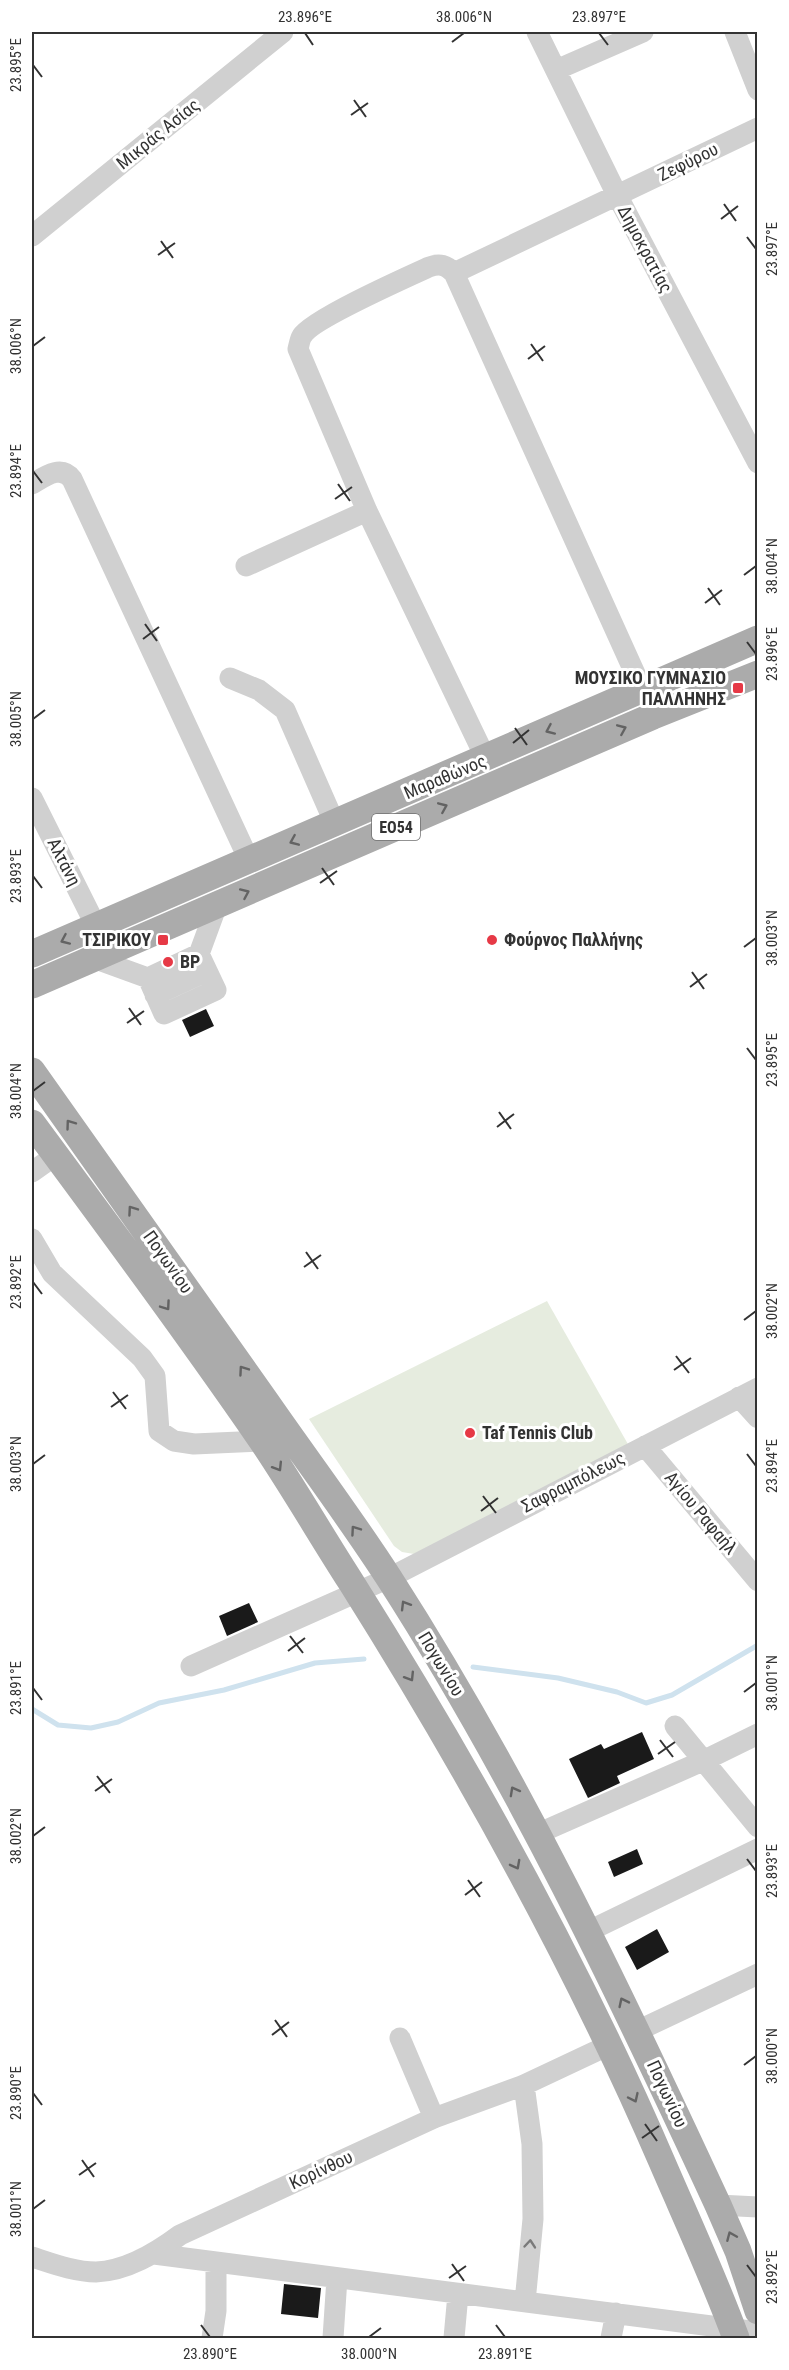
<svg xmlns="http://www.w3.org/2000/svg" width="789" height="2370" font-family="'Roboto Condensed',sans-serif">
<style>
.green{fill:#e6ecdf}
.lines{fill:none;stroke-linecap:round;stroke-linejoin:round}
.stream{stroke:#cfe2ee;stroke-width:5}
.building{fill:#1a1a1a}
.minor{stroke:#d0d0d0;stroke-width:21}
.major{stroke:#ababab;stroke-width:27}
.oneway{stroke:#636363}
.oneway2{stroke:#7a7a7a}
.ticks{fill:none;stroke:#333;stroke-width:2}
.poi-dot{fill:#e63946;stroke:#fff;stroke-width:2}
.labels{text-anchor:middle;stroke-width:6;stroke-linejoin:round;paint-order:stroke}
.shield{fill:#fff;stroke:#707070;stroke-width:1.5}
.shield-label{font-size:16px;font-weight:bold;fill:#333}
.street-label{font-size:18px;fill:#333;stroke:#fff}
.poi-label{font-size:18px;font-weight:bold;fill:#333;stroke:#fff;text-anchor:start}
.neatline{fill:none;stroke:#333;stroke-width:2}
.ticks-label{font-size:15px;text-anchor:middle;fill:#333}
</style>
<rect width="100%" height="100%" fill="#fff"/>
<path class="green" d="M547,1301L629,1446L414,1554L402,1552L394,1546L309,1419Z"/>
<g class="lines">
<path class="stream" d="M473,1667L558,1678L617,1692L646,1703L672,1695L758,1645
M32,1709L58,1725L91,1728L118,1722L159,1703L224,1690L315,1663L364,1659"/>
</g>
<path class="building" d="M206,1009L214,1026L190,1037L182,1020Z
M249,1603L258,1622L227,1636L219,1616Z
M642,1732L654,1759L617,1776L620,1783L588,1798L569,1759L601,1744L604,1749Z
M637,1849L643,1864L614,1877L608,1862Z
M657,1929L669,1952L637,1970L625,1947Z
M284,2284L321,2288L318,2318L281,2314Z"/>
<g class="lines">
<path class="minor" d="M537,32L618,197L758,463
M735,32L758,90
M556,70L643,32
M32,236L283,32
M454,273L758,128
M32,484C44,477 61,464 72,479L249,860
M246,566L367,511
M230,678L259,690L285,710L335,824
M486,759L367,511L298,349C299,345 300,339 302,336C311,320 407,277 429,267C440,263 446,265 454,273L642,689
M32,798L96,926
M93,958L148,978L199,954
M148,978L164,1014L216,990L199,954L217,905
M155,995L207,971
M32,1172L56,1155
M32,1239L52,1273L142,1358L155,1376L159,1431L174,1441L194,1444L262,1441
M739,1397L758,1418
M645,1446L758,1581
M191,1666L389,1578L758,1388
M675,1726L758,1827
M537,1834L705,1760L758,1734
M589,1931L758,1849
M637,2031L758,1974
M400,2038L434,2118
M524,2085L532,2144L533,2219L525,2302
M718,2205L758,2207
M154,2254L758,2332
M32,2257C51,2263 74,2272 96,2272C127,2271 156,2253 180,2235L434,2118L524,2085L609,2045
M212,2338L216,2311V2263
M333,2338L337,2278
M454,2338L458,2294
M611,2338L616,2313"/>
<path class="major" d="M32,954L758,639
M32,985L653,716L758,674
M32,1071C111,1181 189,1292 267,1403C308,1462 351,1519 389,1578C517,1777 619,1991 718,2205L738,2251L758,2311
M32,1123C109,1227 186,1331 260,1438C292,1485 320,1534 351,1582C468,1768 575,1960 662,2162C687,2220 714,2278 736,2338"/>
</g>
<defs><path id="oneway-chevron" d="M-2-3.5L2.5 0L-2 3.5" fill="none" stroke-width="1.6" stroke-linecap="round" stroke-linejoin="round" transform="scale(1.5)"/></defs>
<g class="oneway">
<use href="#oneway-chevron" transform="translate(622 729) rotate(-23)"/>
<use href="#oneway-chevron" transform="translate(550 730) rotate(156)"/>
<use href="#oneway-chevron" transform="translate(443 807) rotate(-23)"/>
<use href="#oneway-chevron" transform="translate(294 841) rotate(157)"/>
<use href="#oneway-chevron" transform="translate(245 893) rotate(-24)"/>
<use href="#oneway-chevron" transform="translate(65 940) rotate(156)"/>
<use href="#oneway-chevron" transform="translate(70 1124) rotate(-126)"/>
<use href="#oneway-chevron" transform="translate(132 1210) rotate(-125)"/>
<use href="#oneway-chevron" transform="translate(166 1306) rotate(55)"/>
<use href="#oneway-chevron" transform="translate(243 1370) rotate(-125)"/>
<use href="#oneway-chevron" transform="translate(278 1467) rotate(58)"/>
<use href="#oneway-chevron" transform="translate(355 1530) rotate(-125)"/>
<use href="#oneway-chevron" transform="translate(405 1605) rotate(-121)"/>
<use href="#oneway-chevron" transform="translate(410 1677) rotate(58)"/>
<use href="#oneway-chevron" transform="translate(514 1791) rotate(-119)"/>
<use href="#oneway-chevron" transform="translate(516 1865) rotate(62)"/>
<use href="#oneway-chevron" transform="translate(623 2002) rotate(-116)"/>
<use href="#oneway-chevron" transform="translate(634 2098) rotate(65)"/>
<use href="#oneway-chevron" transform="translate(731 2236) rotate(-113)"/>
</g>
<use class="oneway2" href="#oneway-chevron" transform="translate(530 2244) rotate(-85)"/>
<path class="ticks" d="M305,33L313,45M599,33L608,45M452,42L464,33M33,65L42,77M354,100L366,117M351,115L368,103M724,204L736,221M721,219L738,206M747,237L756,249M161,241L173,258M158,255L175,243M531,344L543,361M33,346L45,337M528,359L545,346M33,471L42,483M338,484L350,501M335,499L352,487M744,575L756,566M708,588L720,605M705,603L722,590M145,624L157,641M143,639L159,627M747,642L756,654M33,719L45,710M515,728L527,745M513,743L529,730M322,868L334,885M33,876L42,888M320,883L337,871M744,947L756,938M692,972L704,989M690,987L707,974M129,1008L141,1025M127,1023L144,1011M747,1048L756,1060M33,1091L45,1082M499,1112L511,1129M497,1127L514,1114M306,1252L318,1269M304,1267L321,1255M33,1282L42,1294M744,1320L756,1311M676,1356L689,1373M674,1370L691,1358M113,1392L126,1409M111,1407L128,1395M747,1454L756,1466M33,1464L45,1455M483,1496L496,1513M481,1511L498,1498M290,1636L303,1653M288,1651L305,1638M33,1688L42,1700M744,1692L756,1683M660,1740L673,1757M658,1754L675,1742M97,1776L110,1793M95,1791L112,1779M33,1836L45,1827M747,1859L756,1871M468,1880L480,1897M465,1895L482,1882M275,2020L287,2037M272,2035L289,2022M744,2065L756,2056M33,2093L42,2105M645,2124L657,2141M642,2138L659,2126M82,2160L94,2177M79,2175L96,2163M33,2209L45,2200M452,2264L464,2281M747,2265L756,2277M449,2278L466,2266M201,2325L210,2337M496,2325L505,2337M369,2337L381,2328"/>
<g class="poi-dot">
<rect x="732" y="682" width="12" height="12" rx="3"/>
<rect x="157" y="934" width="12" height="12" rx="3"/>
<circle cx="492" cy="940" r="6"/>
<circle cx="168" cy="962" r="6"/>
<circle cx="470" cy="1433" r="6"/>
</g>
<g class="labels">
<rect class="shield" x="372" y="814" width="48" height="26" rx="4.5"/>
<g class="shield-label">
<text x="396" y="833">ΕΟ54</text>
</g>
<g class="street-label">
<text transform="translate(158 134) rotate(-39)" y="6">Μικράς Ασίας</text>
<text transform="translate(688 162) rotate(-26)" y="6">Ζεφύρου</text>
<text transform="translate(645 249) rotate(62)" y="6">Δημοκρατίας</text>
<text transform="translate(445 777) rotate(-23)" y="6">Μαραθώνος</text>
<text transform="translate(64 862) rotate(63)" y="6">Αλτάνη</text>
<text transform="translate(168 1262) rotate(55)" y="6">Πογωνίου</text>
<text transform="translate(573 1482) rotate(-27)" y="6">Σαφραμπόλεως</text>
<text transform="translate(701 1513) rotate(50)" y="6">Αγίου Ραφαήλ</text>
<text transform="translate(441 1664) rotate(59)" y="6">Πογωνίου</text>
<text transform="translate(667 2094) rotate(65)" y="6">Πογωνίου</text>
<text transform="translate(321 2170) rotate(-25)" y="6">Κορίνθου</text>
</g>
<g class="poi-label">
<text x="726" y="684" text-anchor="end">ΜΟΥΣΙΚΟ ΓΥΜΝΑΣΙΟ<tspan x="726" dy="21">ΠΑΛΛΗΝΗΣ</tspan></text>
<text x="151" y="946" text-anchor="end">ΤΣΙΡΙΚΟΥ</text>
<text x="504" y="946">Φούρνος Παλλήνης</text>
<text x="180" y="968">BP</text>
<text x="482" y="1439">Taf Tennis Club</text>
</g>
</g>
<rect width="789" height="2370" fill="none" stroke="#ffffff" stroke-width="66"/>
<rect x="33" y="33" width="723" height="2304" class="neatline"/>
<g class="ticks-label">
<text x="305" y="22">23.896°E</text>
<text x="464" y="22">38.006°N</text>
<text x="599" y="22">23.897°E</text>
<text transform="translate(16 65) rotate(-90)" y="5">23.895°E</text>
<text transform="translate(772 249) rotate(-90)" y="5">23.897°E</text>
<text transform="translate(16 346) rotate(-90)" y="5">38.006°N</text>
<text transform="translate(16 471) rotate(-90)" y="5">23.894°E</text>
<text transform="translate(772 566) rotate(-90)" y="5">38.004°N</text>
<text transform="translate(772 654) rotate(-90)" y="5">23.896°E</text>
<text transform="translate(16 719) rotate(-90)" y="5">38.005°N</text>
<text transform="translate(16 876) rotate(-90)" y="5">23.893°E</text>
<text transform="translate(772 938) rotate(-90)" y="5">38.003°N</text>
<text transform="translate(772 1060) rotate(-90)" y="5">23.895°E</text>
<text transform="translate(16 1091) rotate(-90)" y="5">38.004°N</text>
<text transform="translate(16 1282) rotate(-90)" y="5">23.892°E</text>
<text transform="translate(772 1311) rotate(-90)" y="5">38.002°N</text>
<text transform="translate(16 1464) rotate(-90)" y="5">38.003°N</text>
<text transform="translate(772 1466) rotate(-90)" y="5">23.894°E</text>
<text transform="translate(772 1683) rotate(-90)" y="5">38.001°N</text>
<text transform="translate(16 1688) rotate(-90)" y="5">23.891°E</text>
<text transform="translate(16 1836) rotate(-90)" y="5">38.002°N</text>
<text transform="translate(772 1871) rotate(-90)" y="5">23.893°E</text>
<text transform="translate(772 2056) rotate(-90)" y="5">38.000°N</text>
<text transform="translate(16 2093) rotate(-90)" y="5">23.890°E</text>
<text transform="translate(16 2209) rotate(-90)" y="5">38.001°N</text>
<text transform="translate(772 2277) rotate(-90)" y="5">23.892°E</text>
<text x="210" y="2359">23.890°E</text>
<text x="369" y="2359">38.000°N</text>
<text x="505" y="2359">23.891°E</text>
</g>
</svg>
